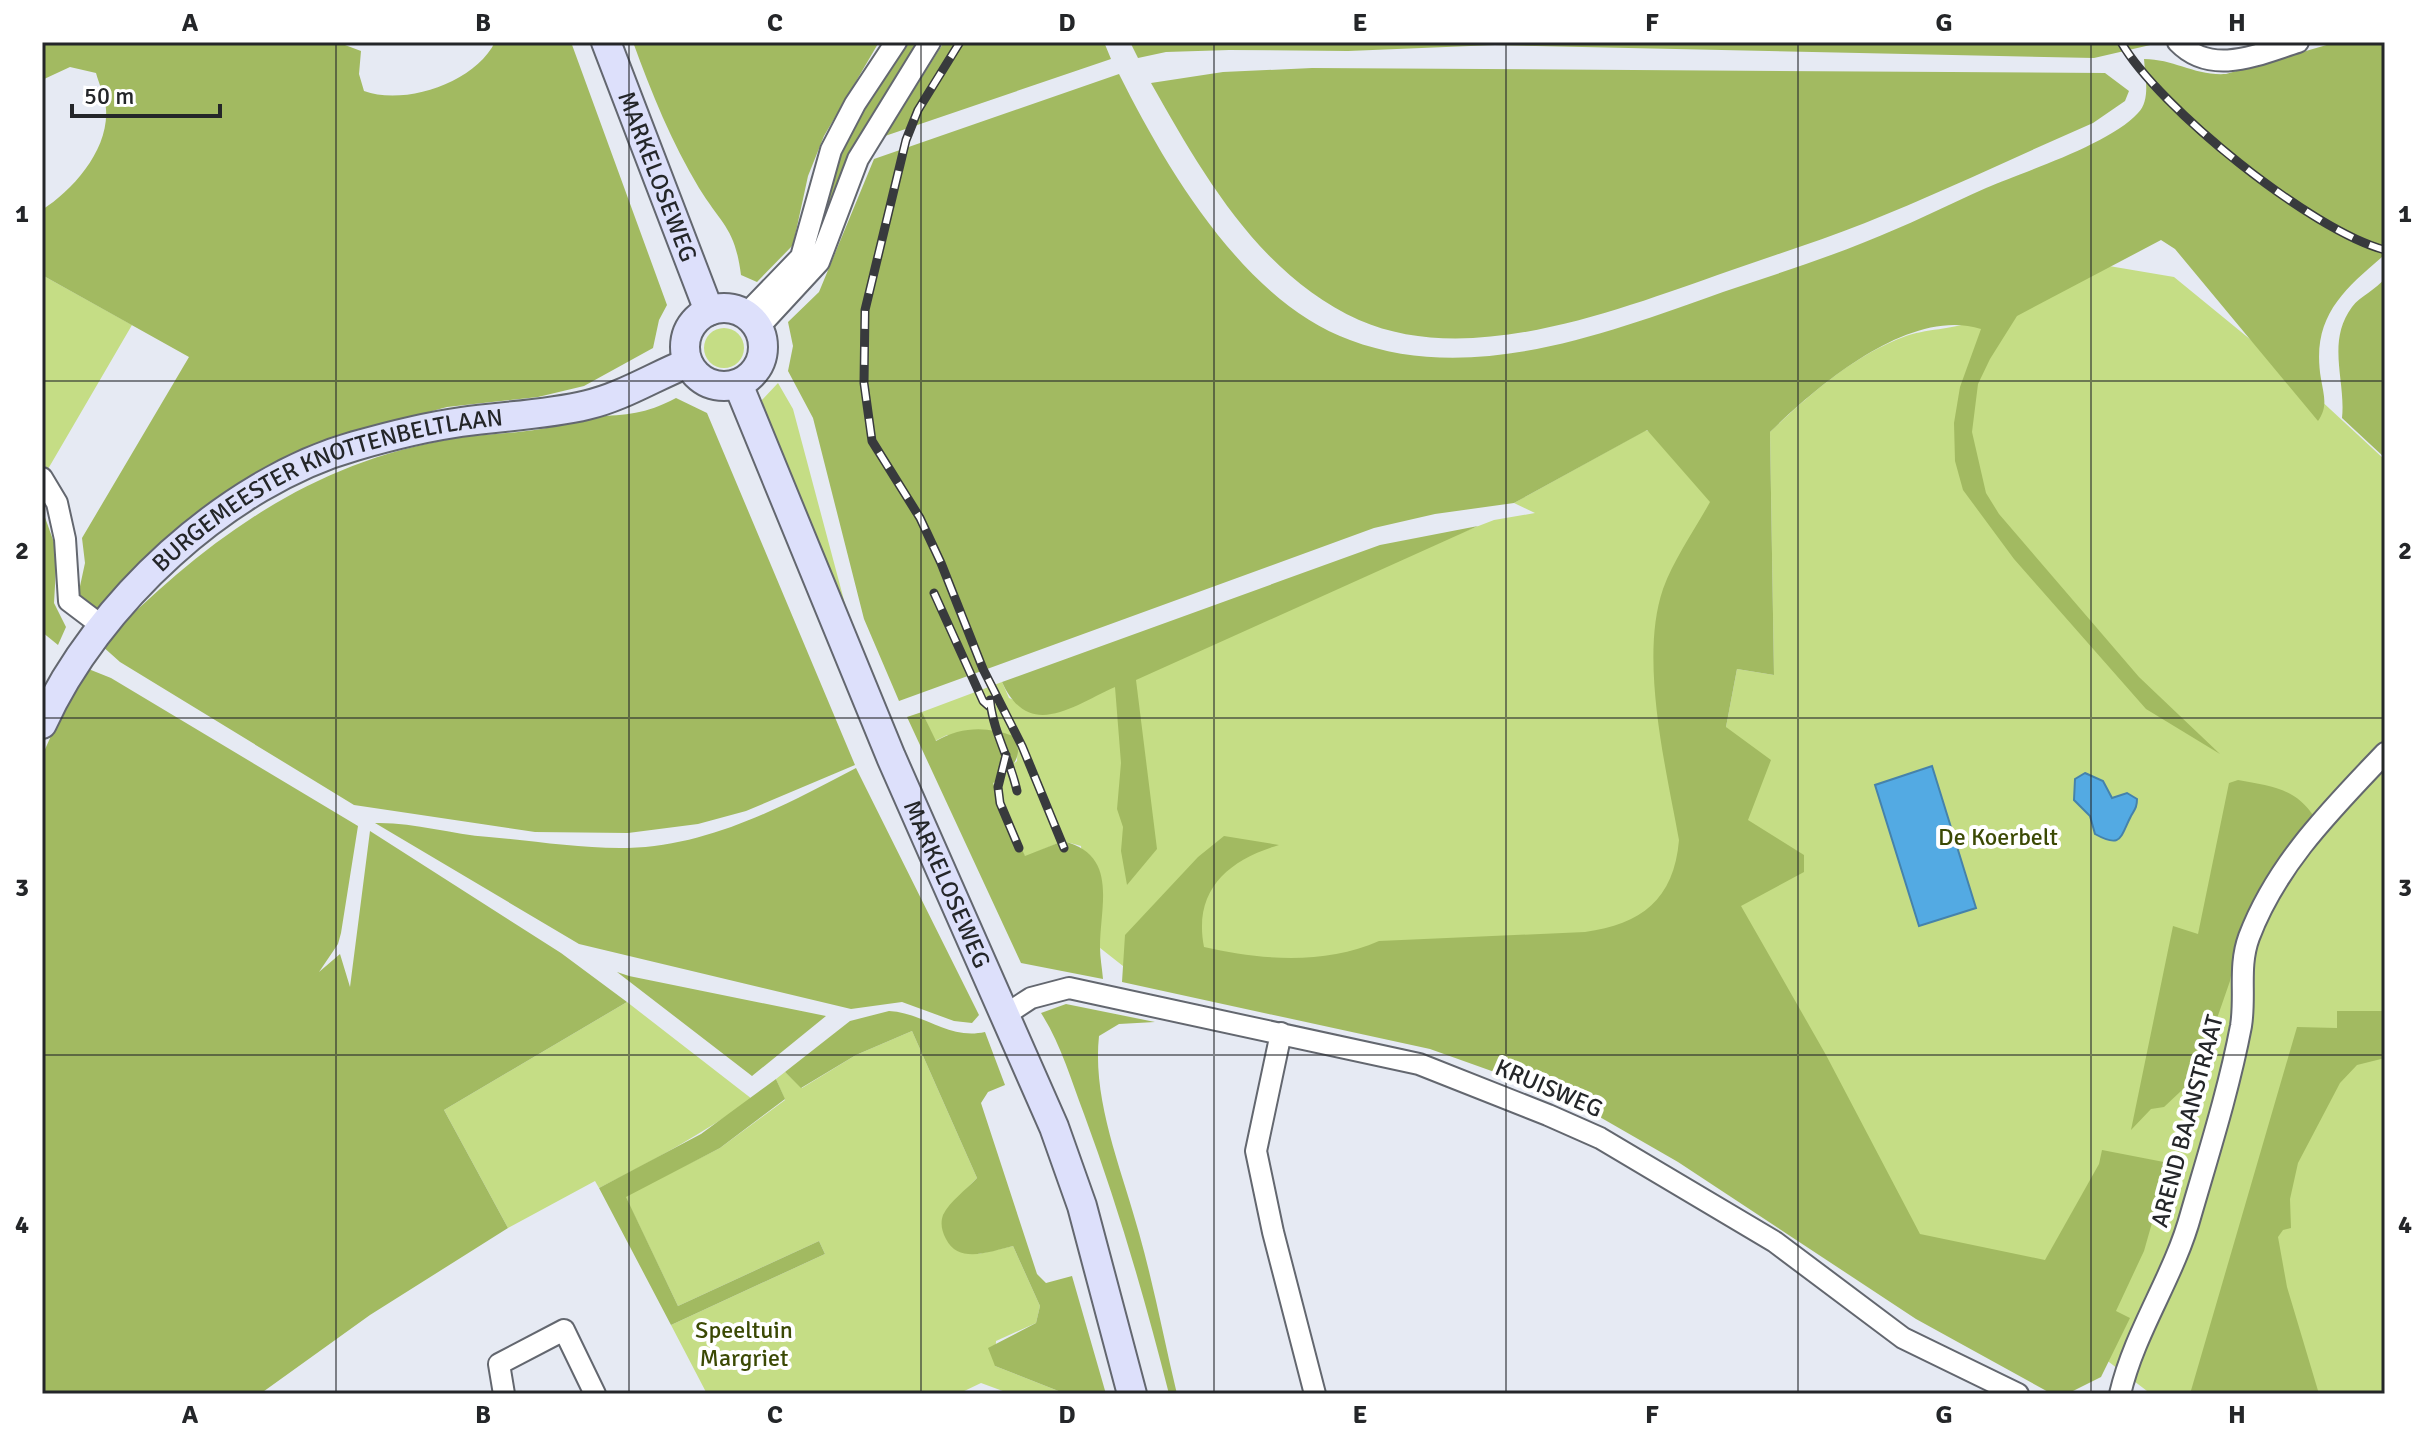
<svg xmlns="http://www.w3.org/2000/svg" width="2427" height="1436" font-family="Signika,sans-serif">
<style>
.green{fill:#c5dd85}
.forest{fill:#a2ba61}
.water{fill:#53aae3;stroke:#4582ab;stroke-width:2}
.lines{fill:none;stroke-linecap:round;stroke-linejoin:round}
.street-casing{stroke:#63676f;stroke-width:24}
.secondary-casing{stroke:#63676f;stroke-width:32}
.street{stroke:#fff;stroke-width:20}
.secondary{stroke:#dde0fb;stroke-width:28}
.rail-casing{stroke:#383a3d;stroke-width:9}
.rail{stroke:#fff;stroke-width:6;stroke-dasharray:18;stroke-linecap:butt}
.grid{fill:none;stroke:#242629;stroke-width:2;stroke-opacity:0.55}
.labels{text-anchor:middle;stroke-width:8;stroke-linejoin:round;paint-order:stroke}
.street-label{font-size:24px;fill:#242629;stroke:#fff}
.park-label{font-size:24px;fill:#3b4904;stroke:#fff}
.neatline{fill:none;stroke:#242629;stroke-width:3}
.grid-label{font-size:26px;text-anchor:middle;font-weight:bold;fill:#242629}
</style>
<rect width="100%" height="100%" fill="#e6eaf3"/>
<path class="green" d="M2038,254L2174,277L2289,371L2385,460V1394H2151L2059,1324L1916,1234L1723,903L1748,820L1726,727L1737,669L1774,675L1770,432C1810,394 1854,355 1906,336C1921,330 1958,328 1967,323C1987,311 2019,272 2038,254Z
M42,275L132,325L48,469L42,462Z
M704 348a20 20 0 1 1 40 0a20 20 0 1 1-40 0Z
M778,383L793,409L849,619L760,402Z
M1646,430L1657,436L1724,518L1708,888L1505,1024L1123,966L1090,940L1081,846L1063,841L1025,857L993,782L1017,761L1018,743L947,735L935,741L922,712L1002,682L1009,698L1021,703L1494,520L1535,513L1514,503Z
M627,1002L752,1099C703,1133 653,1161 599,1188L595,1181L508,1228L444,1110Z
M912,1031L977,1178L953,1203L978,1254L1013,1246L1040,1306L1036,1323L996,1341L995,1366L1066,1394H1011L981,1383L958,1394H707L671,1325L825,1254L819,1241L678,1306L625,1196L720,1148L785,1100L776,1079L785,1072L802,1088L856,1055Z"/>
<path class="forest" d="M42,42H337L361,51L359,74L364,91C404,106 475,83 495,42H571L667,305L659,320L653,348L584,386L538,397L447,407L336,437L237,486L182,527L115,604L97,611L77,600L85,563L82,538L189,357L42,275V210C73,190 109,150 106,109C105,97 99,84 96,73L70,67L42,80Z
M633,42H879L824,136L808,176L793,245L757,282L741,275C735,228 722,225 699,188C672,143 651,92 633,42Z
M901,42H921L812,254L841,143Z
M944,42H1104L1111,59L885,136Z
M1130,42H2159V43L2094,58L1495,45L1348,51L1229,50L1166,52L1138,58Z
M2337,42H2385V250L2382,257C2341,292 2311,319 2321,379C2324,396 2328,407 2318,421L2175,249L2161,240L2017,316L1990,359L1978,384L1972,432L1986,493L1999,514L2139,677L2220,754L2146,709L2014,559L1963,490L1955,461L1954,423L1960,387L1981,329C1910,306 1817,386 1770,432L1774,675L1737,669L1726,727L1771,760L1748,820L1804,855V872L1741,906L1826,1055L1920,1234L2045,1260L2099,1164L2102,1150L2169,1163L2144,1251L2116,1311L2130,1318L2101,1377L2067,1394H2052L1916,1319L1678,1162L1565,1097L1430,1049L1122,982L1125,935L1198,857L1224,836L1279,845C1228,860 1193,890 1204,947C1260,960 1325,965 1379,941L1585,932C1641,924 1674,900 1679,840C1666,768 1639,659 1663,589C1674,559 1694,531 1710,502L1647,430L1514,503L1435,514L1374,528L899,701L864,619L813,418L788,371L793,346L788,322L819,292L874,159L1119,74C1167,170 1245,302 1350,340C1472,386 1607,333 1723,292C1770,276 1818,261 1865,242C1906,226 1946,206 1986,188C2026,171 2110,144 2138,113C2151,100 2145,76 2144,59C2174,59 2195,76 2226,74Z
M1312,68L2105,73L2129,91L2125,101L2093,123C2017,156 1942,192 1865,223C1820,241 1774,255 1729,271C1620,309 1471,369 1359,320C1260,276 1202,173 1151,83L1223,72Z
M2385,278V458L2342,418C2346,381 2326,342 2352,307C2360,296 2376,290 2385,278Z
M676,398L707,413L855,765L746,811L698,824L628,833L535,832L354,805L120,662L101,645C203,543 305,464 451,439C480,434 511,434 541,429C559,426 577,418 594,417C628,414 644,415 676,398Z
M42,509L57,551L54,603L66,627L58,645L42,632Z
M1478,526L1136,680L1157,849L1127,885L1121,851L1123,827L1117,809L1121,763L1115,687C1074,705 1029,742 1002,682L1380,545Z
M86,668L111,678L358,826L341,933L338,944L319,972L340,954L350,987L370,831L561,953L627,1002L444,1110L508,1228L370,1315L260,1394H42V756L72,689Z
M922,712L936,741C961,727 986,726 1013,736C1027,757 1009,771 993,783L1025,856L1063,841C1119,855 1100,905 1100,947C1100,957 1102,968 1103,979L1021,963L907,717Z
M856,768L979,1015L972,1023L954,1021L902,1002L851,1009L579,944L375,823C413,822 450,834 489,837C535,841 582,849 628,848C710,846 786,805 856,768Z
M2238,780C2270,786 2296,788 2314,817L2259,896L2235,953L2230,981L2197,1076L2164,1107L2151,1109L2131,1130L2173,926L2198,934L2229,783Z
M617,972L629,976L826,1016L752,1076Z
M1066,1004L1155,1022L1119,1024L1099,1036C1092,1101 1122,1170 1139,1233C1154,1286 1164,1340 1177,1394H1169C1145,1299 1118,1206 1084,1114C1071,1080 1061,1044 1041,1013Z
M889,1011C925,1013 948,1040 985,1032L1005,1085L988,1092L981,1103L1037,1274L1046,1283L1072,1276L1106,1394H1066L995,1366L988,1348L1036,1323L1040,1306L1013,1246C991,1251 959,1265 946,1239C942,1231 940,1224 943,1215C950,1201 967,1189 977,1178L912,1031L856,1055L801,1088L785,1072L850,1021Z
M2337,1011H2385V1058L2357,1065L2340,1083L2298,1163L2290,1199L2291,1228L2283,1230L2278,1237L2287,1287L2319,1394H2190L2297,1027L2337,1028Z
M776,1079L785,1099L720,1148L626,1197L678,1306L819,1241L825,1254L671,1325L599,1188L701,1134Z"/>
<path class="water" d="M1932,766L1976,908L1919,926L1875,785Z
M2085,773L2103,781L2112,798L2127,793L2137,799C2137,807 2135,809 2131,816C2120,837 2122,849 2095,834L2090,816L2074,800L2075,779Z"/>
<g class="lines">
<defs>
<path id="street" d="M2178,42C2212,77 2259,54 2298,42
M746,314L801,257L831,150L855,104L896,42
M758,328L819,262L858,159L930,42
M42,478L57,503L65,539L69,601L102,626
M1005,1015L1031,998L1069,988L1419,1064L1548,1115L1600,1138L1775,1242L1903,1338L2018,1394
M1281,1033L1256,1151L1273,1232L1315,1394
M504,1394L499,1364L564,1330L595,1394
M2120,1394C2135,1330 2174,1277 2191,1214C2209,1152 2229,1089 2241,1026C2246,995 2238,967 2249,937C2277,863 2332,809 2385,753"/>
<g id="secondary">
<path id="s1" d="M606,42L709,311"/>
<circle cx="724" cy="347" r="39"/>
<path id="s2" d="M738,384L891,757L1054,1127L1082,1206L1132,1394"/>
<path id="s3" d="M42,724C96,604 227,482 355,446C390,436 425,427 461,422C503,416 546,415 587,405C622,397 655,376 688,363"/>
</g>
</defs>
<use href="#street" class="street-casing"/>
<use href="#secondary" class="secondary-casing"/>
<use href="#street" class="street"/>
<use href="#secondary" class="secondary"/>
<defs>
<path id="rail" d="M960,42L918,110L906,140L865,310L864,383L872,441L920,518L941,563L983,669L1022,746L1064,848
M2121,42C2158,107 2312,231 2385,250
M934,593L983,701L991,708
M990,700C993,732 1010,759 1017,791
M1006,755L998,787L1000,803L1019,848"/>
</defs>
<use href="#rail" class="rail-casing"/>
<use href="#rail" class="rail"/>
</g>
<path class="grid" d="M336,42V1394M629,42V1394M921,42V1394M1214,42V1394M1506,42V1394M1798,42V1394M2091,42V1394M42,381H2385M42,718H2385M42,1055H2385"/>
<g class="labels">
<g class="street-label">
<text dy="8" stroke="none"><textPath href="#s1" startOffset="144">MARKELOSEWEG</textPath></text>
<text dy="8" stroke="none"><textPath href="#s3" startOffset="388">BURGEMEESTER KNOTTENBELTLAAN</textPath></text>
<text dy="8" stroke="none"><textPath href="#s2" startOffset="542">MARKELOSEWEG</textPath></text>
<text transform="translate(1549 1088) rotate(23)" y="8">KRUISWEG</text>
<text transform="translate(2187 1121) rotate(-75)" y="8">AREND BAANSTRAAT</text>
</g>
<g class="park-label">
<text x="1998" y="845">De Koerbelt</text>
<text x="744" y="1338">Speeltuin<tspan x="744" dy="28">Margriet</tspan></text>
</g>
</g>
<rect width="2427" height="1436" fill="none" stroke="#ffffff" stroke-width="88"/>
<path d="M72 104v12h148v-12" fill="none" stroke="#242629" stroke-width="4"/>
<text x="84" y="104" font-size="24" fill="#242629" stroke="#ffffff" stroke-width="6" paint-order="stroke">50 m</text>
<rect x="44" y="44" width="2339" height="1348" class="neatline"/>
<g class="grid-label">
<text x="190" y="31">A</text>
<text x="483" y="31">B</text>
<text x="775" y="31">C</text>
<text x="1067" y="31">D</text>
<text x="1360" y="31">E</text>
<text x="1652" y="31">F</text>
<text x="1944" y="31">G</text>
<text x="2237" y="31">H</text>
<text x="22" y="222">1</text>
<text x="2405" y="222">1</text>
<text x="22" y="559">2</text>
<text x="2405" y="559">2</text>
<text x="22" y="896">3</text>
<text x="2405" y="896">3</text>
<text x="22" y="1233">4</text>
<text x="2405" y="1233">4</text>
<text x="190" y="1423">A</text>
<text x="483" y="1423">B</text>
<text x="775" y="1423">C</text>
<text x="1067" y="1423">D</text>
<text x="1360" y="1423">E</text>
<text x="1652" y="1423">F</text>
<text x="1944" y="1423">G</text>
<text x="2237" y="1423">H</text>
</g>
</svg>
